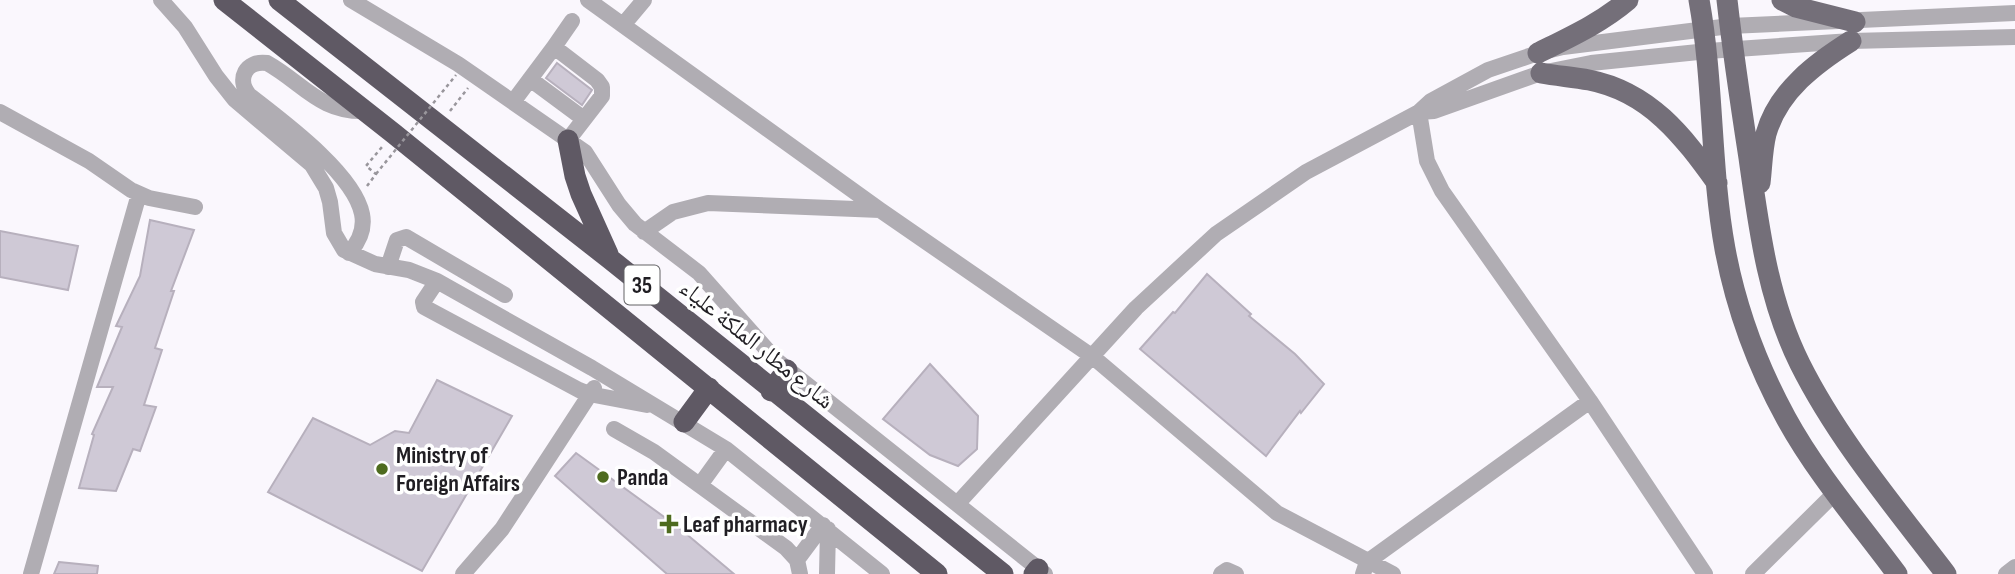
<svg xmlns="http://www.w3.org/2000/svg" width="2015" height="574" font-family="'Sofia Sans Condensed','Noto Naskh Arabic',sans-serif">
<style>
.building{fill:#cfc9d6;stroke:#b7b0bd;stroke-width:2}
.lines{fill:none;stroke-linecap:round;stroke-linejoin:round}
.path{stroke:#99969c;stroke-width:2.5;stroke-dasharray:3.5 3.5;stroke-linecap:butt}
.minor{stroke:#b0adb3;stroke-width:16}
.major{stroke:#746f79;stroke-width:21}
.highway{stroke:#5f5964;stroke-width:21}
.path-bridge{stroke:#99969c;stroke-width:2.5;stroke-dasharray:3.5 3.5;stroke-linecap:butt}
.poi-dot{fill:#4e6b1f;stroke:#fff;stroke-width:2.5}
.labels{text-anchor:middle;stroke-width:7;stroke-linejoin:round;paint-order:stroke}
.shield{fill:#fff;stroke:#636265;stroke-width:2}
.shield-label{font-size:23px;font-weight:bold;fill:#201e23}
.street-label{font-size:24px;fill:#201e23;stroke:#fff}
.poi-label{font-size:24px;font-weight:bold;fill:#201e23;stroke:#fff;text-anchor:start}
</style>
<rect width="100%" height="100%" fill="#faf7fd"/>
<path class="building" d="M557,63L592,90L582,105L546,78Z
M150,220L194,230L171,291H174L155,348L162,350L144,405L156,407L140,451L133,449L116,491L79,488L94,435L92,434L113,387H97L122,327L116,326L140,276Z
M0,231L78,246L68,290L0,277Z
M1207,274L1251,314L1249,316L1295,354L1324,384L1301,413L1300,411L1266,456L1140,349L1173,312L1175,313Z
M930,364L978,416L977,449L958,466L930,455L883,419Z
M437,380L512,416L422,571L268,492L313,418L370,445L395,431L409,433Z
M576,453L678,527L734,574H667L555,476Z
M59,562L98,566L97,574H54Z"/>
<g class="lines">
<path class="path" d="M450,111L468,88
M367,186L376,174L366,166L382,147"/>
<path class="minor" d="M161,0L185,27L216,76L235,100L312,165L326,188L330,202L334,233L344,250L375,264L409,270L437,281L592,368L726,449L882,574
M351,0L458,64L585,152L619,205L635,224L699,273L776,360L1045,574
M588,0L880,210L1093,357L1277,513L1393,574
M623,25L644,0
M554,47L572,21
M530,79L584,119
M513,102L554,47L597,80L602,87V96L568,140
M0,112L89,161L131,190L149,198L195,207
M1419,112L1434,111L1541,73L1591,63L1708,51L1851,41L2015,37
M1419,112L1427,161L1442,191L1590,401L1705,574
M644,232L673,212L708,203L880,210
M349,253C359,242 365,229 362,214C354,173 281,120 249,95C236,79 246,60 267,63C303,83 320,113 366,111
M388,267L397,240L406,237L505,295
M437,281L423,302L424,307L579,390L589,394L647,405
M614,429L654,452L786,548L797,560L800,574
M700,485L726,449
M958,503L1136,308L1216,234L1306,172L1419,112L1431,101L1488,70L1538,53L1563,47L1730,26L2015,13
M797,560L823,525
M31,574L139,194
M463,574L502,529L594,388
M827,574L828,529
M1221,574L1227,570L1236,574
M1363,574L1367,562L1590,401
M1753,574L1836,492
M2006,574L2015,567"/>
<path class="major" d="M1699,0C1714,82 1710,167 1725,249C1736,308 1757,365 1786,418C1816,473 1860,524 1897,574
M1727,0C1733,53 1741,106 1749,158C1759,229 1768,300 1800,364C1838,440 1895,507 1946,574
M1782,0L1796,7L1855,22
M1538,53C1570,37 1601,23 1628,0
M1541,73C1557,76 1573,77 1589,80C1650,92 1683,136 1717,183
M1760,183C1762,167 1762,150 1766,134C1778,91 1816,63 1851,41"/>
<path class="highway" d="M224,0L393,133L937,574
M279,0L610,259L1003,574
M568,140L575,176L581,194L608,254
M771,391L787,370
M684,422L709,388
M1034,574L1038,569"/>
<path class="path-bridge" d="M376,174L456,75"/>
</g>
<g class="poi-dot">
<circle cx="382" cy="469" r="7"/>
<circle cx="603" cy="477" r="7"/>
<path d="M665.5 513.5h7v7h7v7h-7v7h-7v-7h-7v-7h7z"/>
</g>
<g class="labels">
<rect class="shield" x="624.5" y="265.5" width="35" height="39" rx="5"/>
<g class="shield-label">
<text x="642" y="293">35</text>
</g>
<g class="street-label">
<text transform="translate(757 344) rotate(39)" y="8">شارع مطار الملكة علياء</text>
</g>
<g class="poi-label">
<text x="396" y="463">Ministry of<tspan x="396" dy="28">Foreign Affairs</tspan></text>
<text x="617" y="485">Panda</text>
<text x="683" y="532">Leaf pharmacy</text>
</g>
</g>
</svg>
